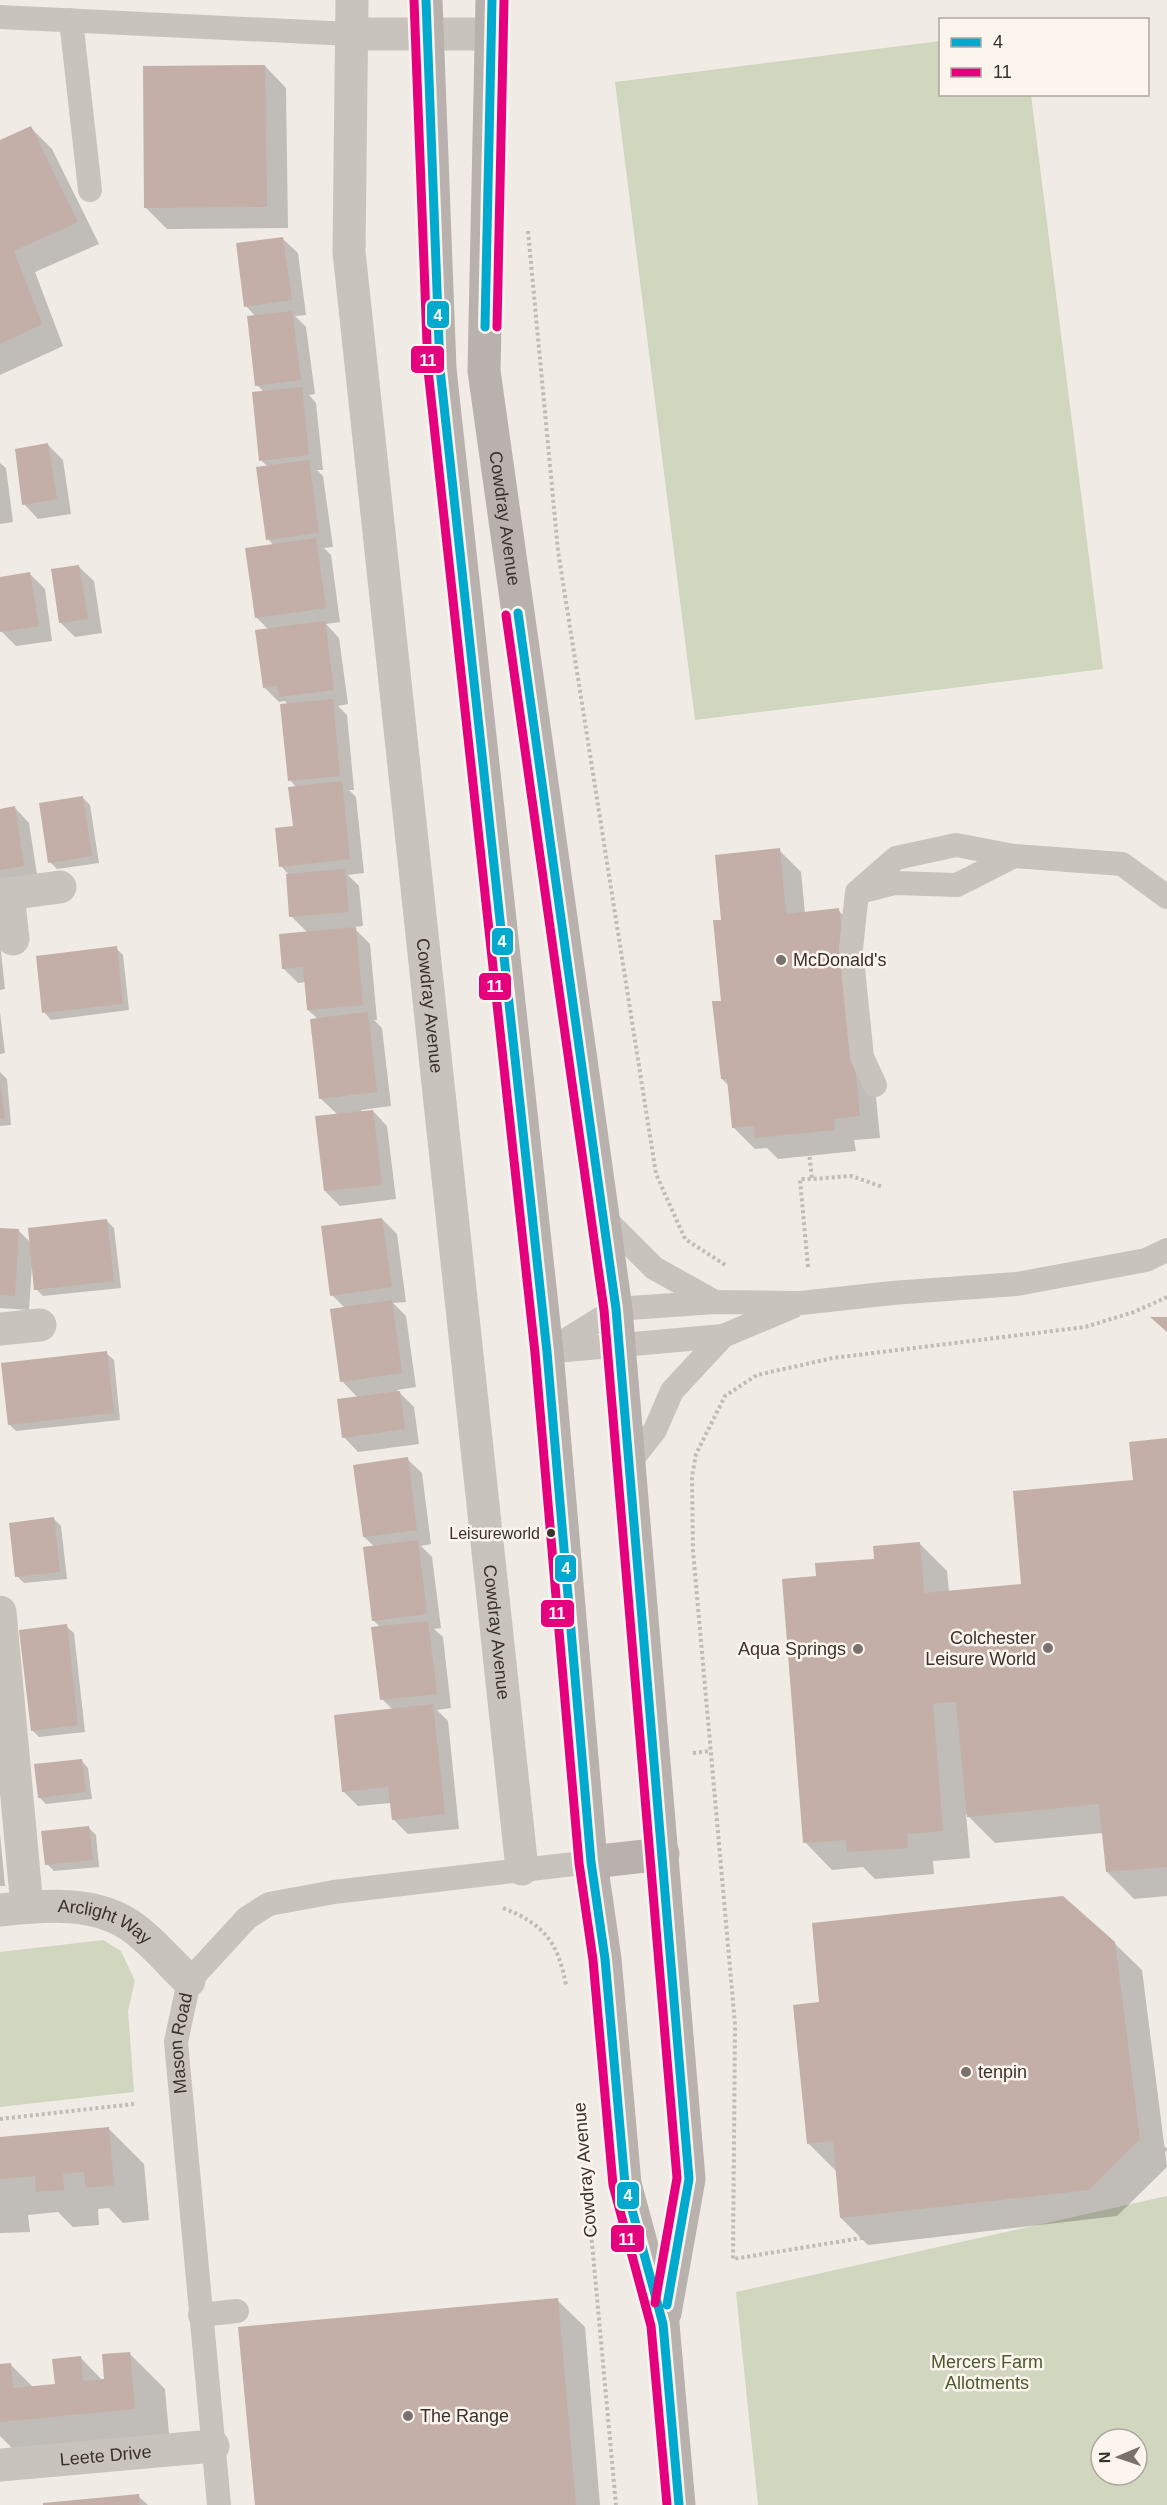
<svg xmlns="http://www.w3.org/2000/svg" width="1167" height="2505" font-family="Arial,sans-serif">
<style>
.green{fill:#d1d6bf;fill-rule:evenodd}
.shadow{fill:#0003}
.building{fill:#c3afa7}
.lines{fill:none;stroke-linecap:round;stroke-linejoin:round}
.path{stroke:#c2bbb6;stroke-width:4;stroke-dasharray:3 3;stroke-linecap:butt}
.lane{stroke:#c9c3be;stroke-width:24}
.street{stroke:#c9c3be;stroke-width:33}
.primary{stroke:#b8b1ad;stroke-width:33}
.bus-1-casing{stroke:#fbf5ee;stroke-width:14}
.bus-2-casing{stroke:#fbf5ee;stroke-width:14}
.bus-1{stroke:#00a9ce;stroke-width:9}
.bus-2{stroke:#e5007d;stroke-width:9}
.poi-dot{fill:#7a716c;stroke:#fbf5ee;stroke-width:2}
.bus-dot{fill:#3b302b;stroke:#fbf5ee;stroke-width:2}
.labels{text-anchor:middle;stroke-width:5;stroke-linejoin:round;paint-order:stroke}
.bus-label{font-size:16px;fill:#3b302b;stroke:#fbf5ee;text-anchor:end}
.street-label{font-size:18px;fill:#3b302b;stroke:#fbf5ee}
.poi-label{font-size:18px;fill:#3b302b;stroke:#fbf5ee;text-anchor:start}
.park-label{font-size:18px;fill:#4a5a2e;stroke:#fbf5ee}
.line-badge{stroke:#fbf5ee;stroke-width:2}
.badge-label{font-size:16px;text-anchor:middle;font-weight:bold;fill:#fff}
</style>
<rect width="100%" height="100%" fill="#f0ebe5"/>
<path class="green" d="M940,41V94L1031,95L1103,669L695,720L615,82Z
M103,1940L121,1951L135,1981L128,2011L134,2092L0,2107V1952Z
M1167,2196V2505H758L736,2292ZM1101,2439H1137V2475H1101Z"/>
<path class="shadow" d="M265,66L286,88L288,228L167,229L145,207Z
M31,128L52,149L99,244L35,272L63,346L0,375V142Z
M283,239L298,253L306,315L295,316L306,327L315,394L309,395L316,403L323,470H317L323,476L333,547L324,548L331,555L340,622L326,624L339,638L348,704L338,706L347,715L354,790H349L356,797L364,873L348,875L359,886L363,926L353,927L370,944L377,1020H374L382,1028L391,1106L361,1110L362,1113L373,1111L387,1126L396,1199L340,1206L325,1191L338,1115L320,1098L318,1019L308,1010L306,982L298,983L283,968L308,933L291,916L290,876L281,866L294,827L297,788L290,780L288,705L285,701L279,702L264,687L269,630L256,617L274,546L268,539V467L261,460L264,392L257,385L256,317L246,306Z
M48,445L63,460L71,514L38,519L24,504Z
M0,463L6,468L13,522L0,524Z
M79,567L94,581L102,633L75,637L60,622Z
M30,574L45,589L52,641L16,646L1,631L0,579Z
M83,798L90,805L99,863L57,869L50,862Z
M15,808L29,823L38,881L0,880V810Z
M779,850L801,872L805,913L838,910L860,932L880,1138L854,1140L856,1151L778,1159L767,1148L755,1149L733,1127L729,1086L722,1079L723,921Z
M0,943L5,989L0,990Z
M116,948L123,955L129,1010L51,1020L44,1012Z
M0,1012L5,1053L0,1054Z
M0,1072L7,1079L11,1125L0,1126Z
M382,1219L397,1234L406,1302L393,1303L406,1316L416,1387L397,1390L414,1407L419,1444L358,1452L344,1437L358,1398L342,1381L345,1308L332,1295Z
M107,1221L114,1228L121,1288L43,1296L36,1289L32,1266L29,1310L0,1308V1229L18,1230L31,1243Z
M106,1353L114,1360L120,1420L16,1431L9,1424Z
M1167,1439V1896L1134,1899L1107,1872L1103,1833L995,1843L966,1814L970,1858L933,1861L934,1874L875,1879L863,1867L832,1870L805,1842L818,1577L920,1544L947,1571L949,1592L1023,1585L1134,1481Z
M407,1459L422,1473L431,1544L421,1546L432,1557L441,1628L434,1629L443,1637L451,1708L437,1710L448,1721L459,1829L408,1834L393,1819L391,1803L358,1806L343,1791L393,1710L382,1699L381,1628L373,1620L375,1547L364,1537Z
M54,1519L61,1526L67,1579L24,1583L17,1576Z
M66,1626L74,1633L85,1732L39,1737L32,1730Z
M81,1760L88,1768L92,1799L46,1804L39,1797Z
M88,1827L96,1835L99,1867L54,1871L47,1864Z
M0,1834L5,1886H0Z
M1114,1943L1142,1970L1167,2167L1117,2216L868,2245L841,2218L837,2172L809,2144L821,2003Z
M108,2128L144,2164L149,2220L123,2223L109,2208L98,2209L99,2225L73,2227L58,2212L28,2215L30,2232L0,2233V2138Z
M557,2300L585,2327L600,2505H257Z
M129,2353L165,2389L170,2445L23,2459L0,2436V2365L10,2364L34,2388L56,2386L80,2357L103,2381Z
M138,2496L148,2505H43Z"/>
<path class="building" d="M265,65L267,207L144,208L143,66Z
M31,126L78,222L14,251L42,324L0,344V140Z
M283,237L292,300L244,307L236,243Z
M292,311L301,380L255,386L247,316Z
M302,387L309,455L259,461L252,392Z
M48,443L57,499L22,505L15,449Z
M309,460L319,533L266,540L256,467Z
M316,538L326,608L255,618L245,548Z
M79,565L88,619L59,623L51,569Z
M30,572L39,626L0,632V577Z
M325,621L334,690L279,697L277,686L263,688L255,630Z
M333,699L340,776L288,781L280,704Z
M342,781L350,859L279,867L275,828L293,826L288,787Z
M83,796L92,856L48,863L39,803Z
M15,806L24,866L0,870V809Z
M780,848L786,914L839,908L860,1116L834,1119L835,1130L755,1138L754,1126L732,1128L727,1079H721L712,1001H721L713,920H721L715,855Z
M345,869L349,912L289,917L286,874Z
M356,927L363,1005L307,1010L303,967L282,969L279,934Z
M117,946L123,1004L42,1013L36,956Z
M368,1012L377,1092L319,1099L310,1019Z
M0,1083L5,1118L0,1119Z
M373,1110L382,1185L324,1191L315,1116Z
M382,1218L392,1287L330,1296L321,1226Z
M107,1219L114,1281L34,1290L28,1228Z
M0,1228L19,1229L15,1296L0,1295Z
M392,1300L402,1373L340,1382L330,1309Z
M1150,1317H1167V1332Z
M107,1351L114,1413L8,1425L1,1363Z
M400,1391L405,1429L342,1438L337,1399Z
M1167,1438V1867L1106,1872L1099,1804L967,1817L956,1702L933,1704L943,1831L907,1834L908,1848L847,1852L846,1840L803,1843L782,1579L816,1576L815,1563L874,1559L873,1546L920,1542L924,1593L1021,1584L1013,1491L1133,1480L1129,1442Z
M408,1457L417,1530L363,1537L353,1465Z
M54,1517L60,1572L15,1577L9,1523Z
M418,1540L427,1614L372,1621L363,1547Z
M428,1621L437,1694L380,1700L371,1627Z
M67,1624L78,1725L31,1731L19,1630Z
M433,1704L445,1814L392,1820L388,1787L342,1792L334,1715Z
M82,1759L86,1792L38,1798L34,1764Z
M89,1826L93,1860L45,1865L41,1831Z
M1063,1896L1115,1942L1140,2139L1089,2190L840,2218L833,2141L807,2144L793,2005L819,2002L812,1923Z
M109,2127L114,2185L86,2188L84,2172L63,2174L64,2190L36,2192L35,2176L0,2179V2137Z
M558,2298L576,2505H255L238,2327Z
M130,2352L135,2409L0,2422V2364L11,2363L13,2388L55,2384L52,2359L81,2356L83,2381L104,2379L102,2354Z
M139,2494L140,2505H43V2503Z"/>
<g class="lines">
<path class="path" d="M528,231L558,551L656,1174L685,1239L727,1266
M807,1133L812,1179L851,1176L883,1187
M808,1146L844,1142L842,1125L874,1121
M808,1267L800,1179H812
M1167,1297L1134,1312L1085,1327L833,1358L757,1375L725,1396L696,1454L692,1477L693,1551L735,2024L733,2259L1094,2200L1130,2180L1167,2148
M693,1753L711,1751
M503,1908C544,1924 558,1942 566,1985
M0,2119L134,2104
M589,2210L616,2505"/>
<g class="lane">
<path d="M0,17L350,34"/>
<path d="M71,20L90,190"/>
<path d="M860,892L895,883L957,885L1014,856"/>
<path d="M875,1085L862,1057L851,949L857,892L896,858L956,845L1014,856L1122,864L1167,897"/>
<path d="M605,1219L654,1268L715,1302"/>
<path d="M555,1351L723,1336L792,1307"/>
<path d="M547,1352L616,1309L715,1302L801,1303L892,1293L1017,1284L1146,1260L1167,1250"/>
<path d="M629,1463L655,1430L672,1391L723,1336"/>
<path d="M200,2315L237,2311"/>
<path id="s1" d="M219,2505L176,2042L189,1981L247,1918L269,1904L334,1892L591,1862"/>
</g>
<g class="street">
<path id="s2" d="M352,0L349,252L522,1869"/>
<path d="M350,34H491"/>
<path d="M8,894L13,939"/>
<path d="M0,895L60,887"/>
<path d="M0,1329L40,1325"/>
<path d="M0,1612L27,1907"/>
<path id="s3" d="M0,1910C44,1905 98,1900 135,1929C155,1944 171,1964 189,1981"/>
<path id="s4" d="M0,2465L213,2446"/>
</g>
<g class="primary">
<path d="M426,0L440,369L547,1352L591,1862L605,1959L625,2184L663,2324L679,2505"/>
<path id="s5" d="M492,0L484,371L616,1309L689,2179L665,2313"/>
<path d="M591,1862L663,1854"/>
</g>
<defs>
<path id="bus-1" d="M426,0L440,369L547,1352L591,1862L605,1959L625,2184L663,2324L679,2505
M485,327L492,0
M518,613L616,1309L689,2179L667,2305"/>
<path id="bus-2" d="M414,0L428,370L535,1353L579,1863L593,1960L613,2185L651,2326L667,2505
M497,327L504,0
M506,615L604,1310L677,2178L655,2303"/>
</defs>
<use href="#bus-1" class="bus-1-casing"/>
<use href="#bus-2" class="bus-2-casing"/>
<use href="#bus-1" class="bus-1"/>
<use href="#bus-2" class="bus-2"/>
</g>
<g class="poi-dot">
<circle cx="781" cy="960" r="6"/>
<circle cx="1048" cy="1648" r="6"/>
<circle cx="858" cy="1649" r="6"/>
<circle cx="966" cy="2072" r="6"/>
<circle cx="408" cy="2416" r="6"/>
</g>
<circle class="bus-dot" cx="551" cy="1533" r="5"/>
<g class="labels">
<g class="bus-label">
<text x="540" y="1539">Leisureworld</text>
</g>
<g class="street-label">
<text dy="6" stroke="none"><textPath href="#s5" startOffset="520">Cowdray Avenue</textPath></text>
<text dy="6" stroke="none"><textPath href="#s2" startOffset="1010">Cowdray Avenue</textPath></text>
<text dy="6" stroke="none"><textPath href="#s2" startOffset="1640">Cowdray Avenue</textPath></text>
<text dy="6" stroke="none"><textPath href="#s3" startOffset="108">Arclight Way</textPath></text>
<text dy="6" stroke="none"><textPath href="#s1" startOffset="464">Mason Road</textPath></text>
<text transform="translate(585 2170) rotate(-95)" y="6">Cowdray Avenue</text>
<text dy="6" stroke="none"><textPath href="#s4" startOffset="106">Leete Drive</textPath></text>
</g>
<g class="poi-label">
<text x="793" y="966">McDonald's</text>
<text x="1036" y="1644" text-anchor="end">Colchester<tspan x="1036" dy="21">Leisure World</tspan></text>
<text x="846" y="1655" text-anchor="end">Aqua Springs</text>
<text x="978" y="2078">tenpin</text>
<text x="420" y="2422">The Range</text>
</g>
<g class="park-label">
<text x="987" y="2368">Mercers Farm<tspan x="987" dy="21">Allotments</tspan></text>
</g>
</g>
<g class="line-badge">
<rect x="426" y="300" width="24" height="29" rx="6" fill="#00a9ce"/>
<rect x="410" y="345" width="35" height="29" rx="6" fill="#e5007d"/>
<rect x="491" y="927" width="23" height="29" rx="6" fill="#00a9ce"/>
<rect x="478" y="972" width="34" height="29" rx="6" fill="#e5007d"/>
<rect x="554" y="1554" width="23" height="29" rx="6" fill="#00a9ce"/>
<rect x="540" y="1599" width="35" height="29" rx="6" fill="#e5007d"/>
<rect x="616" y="2181" width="24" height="29" rx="6" fill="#00a9ce"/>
<rect x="610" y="2224" width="35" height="29" rx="6" fill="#e5007d"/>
</g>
<g class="badge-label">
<text x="438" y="321">4</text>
<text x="428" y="366">11</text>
<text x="502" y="947">4</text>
<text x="495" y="992">11</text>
<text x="566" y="1574">4</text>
<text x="557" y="1619">11</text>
<text x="628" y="2201">4</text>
<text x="627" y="2245">11</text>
</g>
<rect x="939" y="18" width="210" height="78" fill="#fbf5ee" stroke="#aea6a0" stroke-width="1.5"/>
<rect x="951" y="38" width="30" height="9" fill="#00a9ce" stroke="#aea6a0" stroke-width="1.5"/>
<text x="993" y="48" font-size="18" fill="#3b302b">4</text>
<rect x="951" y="68" width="30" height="9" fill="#e5007d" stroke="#aea6a0" stroke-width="1.5"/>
<text x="993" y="78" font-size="18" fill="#3b302b">11</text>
<g transform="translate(1119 2457) rotate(268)"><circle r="28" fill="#fbf5ee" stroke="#aea6a0" stroke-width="1.5"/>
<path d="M0-4.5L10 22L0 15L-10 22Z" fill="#7a716c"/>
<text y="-9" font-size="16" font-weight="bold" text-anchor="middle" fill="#3b302b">N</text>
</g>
</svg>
